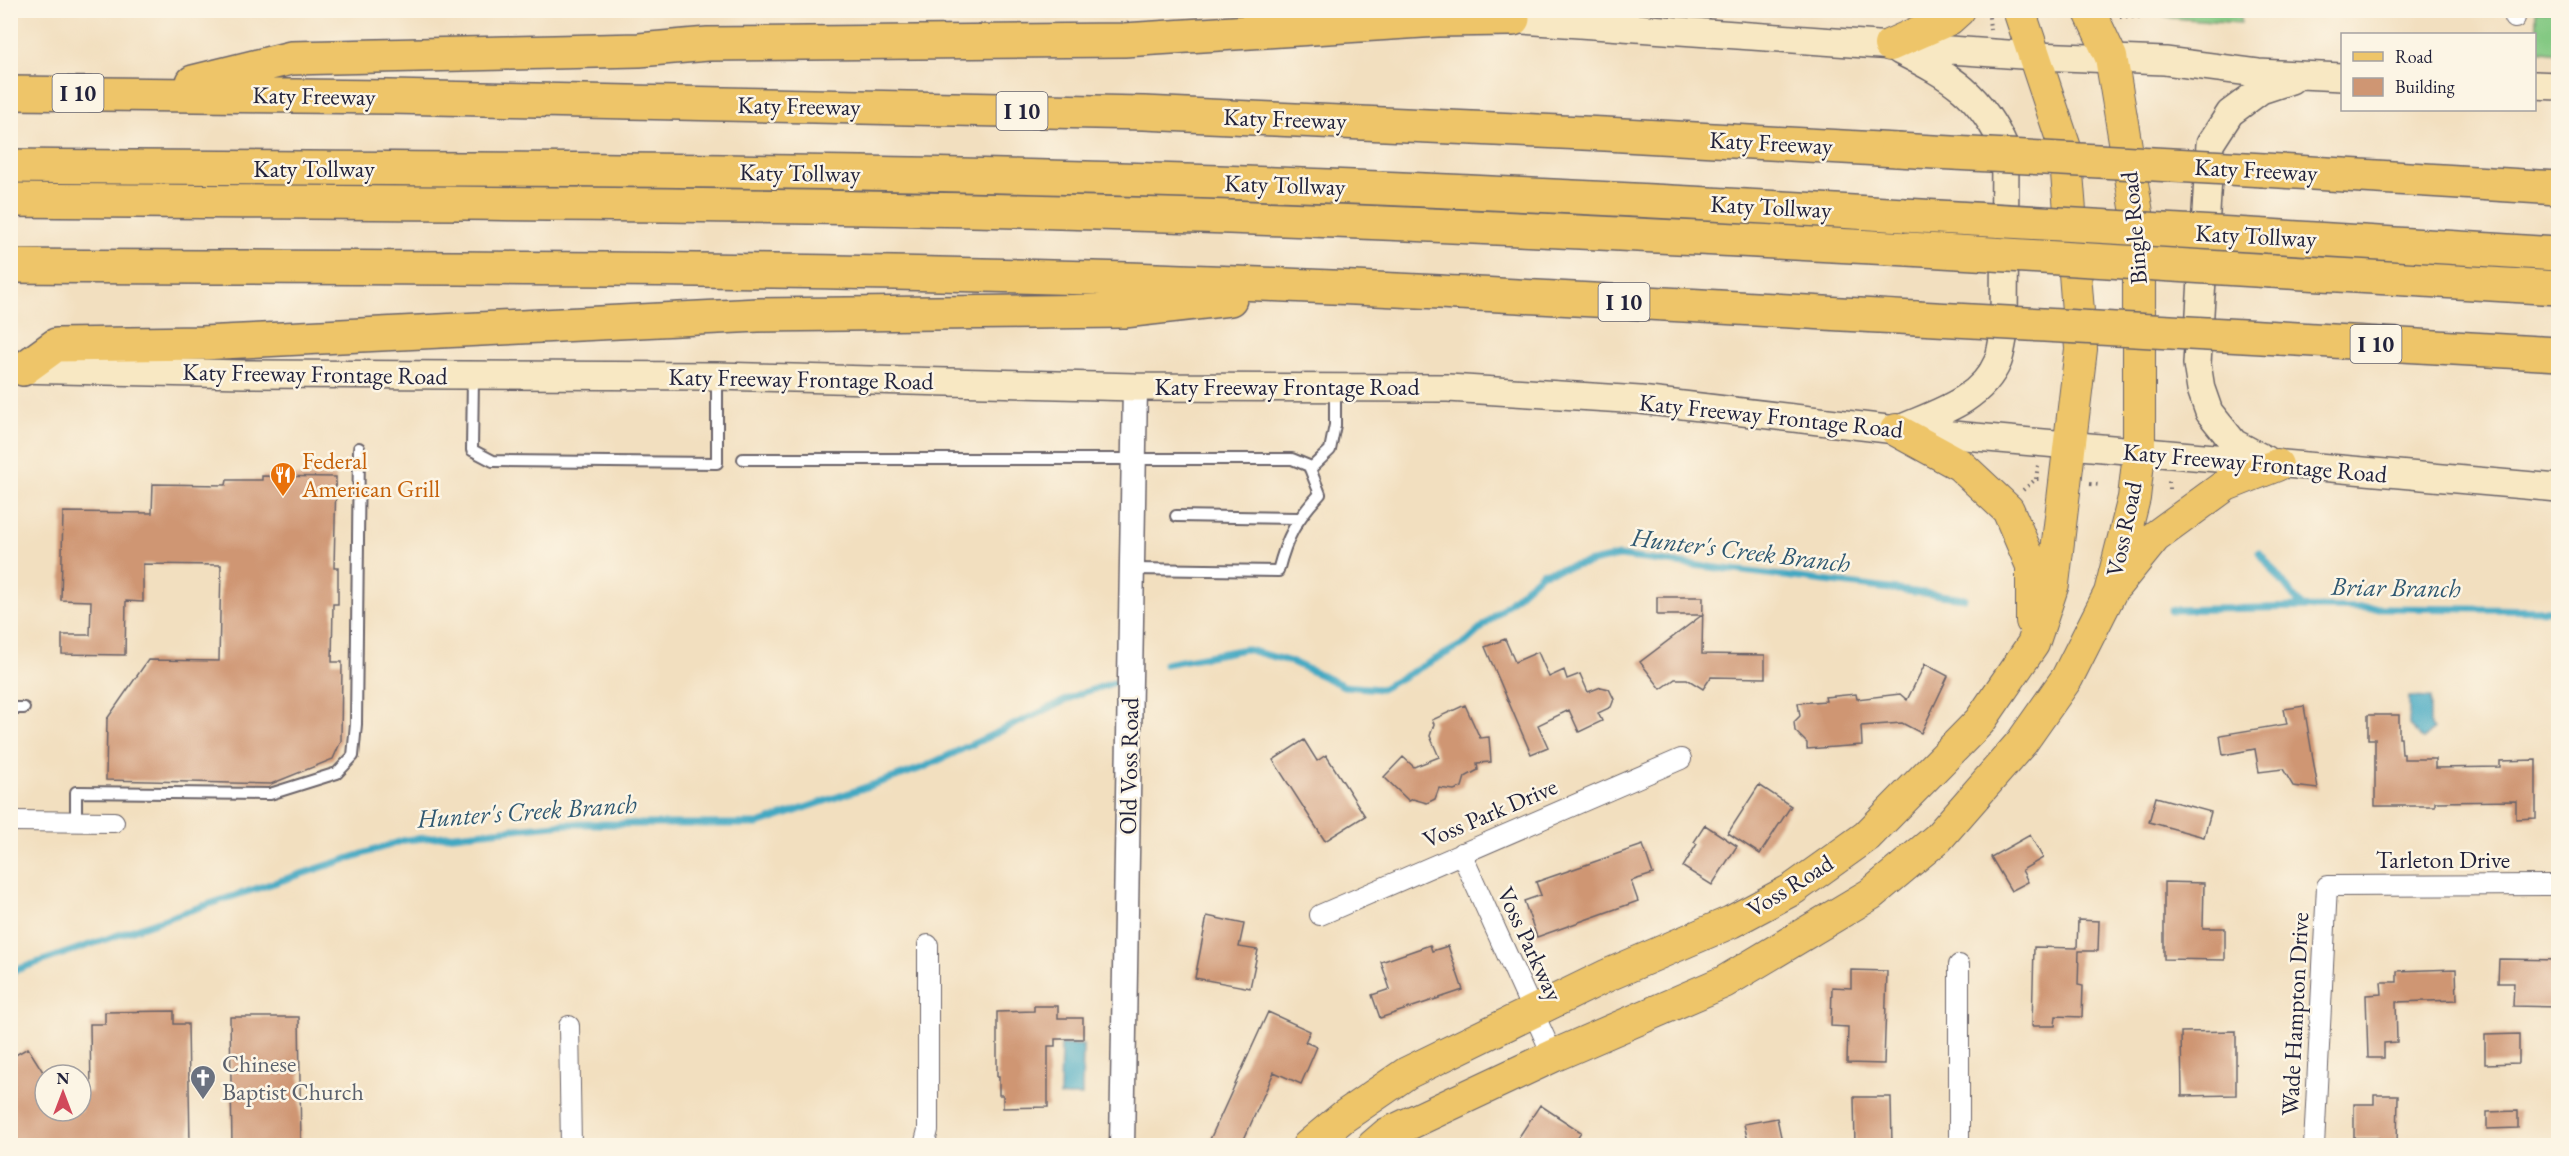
<svg xmlns="http://www.w3.org/2000/svg" width="2569" height="1156" font-family="'EB Garamond',serif">
<style>
.green{fill:#84c983;stroke:#53765f;stroke-width:1.5}
.water{fill:#42a8c2;stroke:#32657e;stroke-width:1.5}
.lines{fill:none;stroke-linecap:round;stroke-linejoin:round}
.stream{stroke:#42a8c2;stroke-width:7}
.building{fill:#cf9673}
.service-casing{stroke:#6b6469;stroke-width:14}
.minor-casing{stroke:#6b6469;stroke-width:22}
.tertiary-casing{stroke:#6b6469;stroke-width:27}
.secondary-casing{stroke:#6b6469;stroke-width:30}
.primary-casing{stroke:#6b6469;stroke-width:34}
.motorway-casing{stroke:#6b6469;stroke-width:36}
.path{stroke:#6b6469;stroke-width:4;stroke-dasharray:1.5 4.5;stroke-linecap:butt}
.service{stroke:#fff;stroke-width:10}
.minor{stroke:#fff;stroke-width:20}
.tertiary{stroke:#fff;stroke-width:24}
.secondary{stroke:#f8e8c3;stroke-width:27}
.primary{stroke:#eec569;stroke-width:32}
.motorway{stroke:#eec569;stroke-width:33}
.motorway-bridge-casing{stroke:#6b6469;stroke-width:36;stroke-linecap:butt}
.motorway-bridge{stroke:#eec569;stroke-width:33}
.labels{text-anchor:middle;stroke-width:5;stroke-linejoin:round;paint-order:stroke}
.shield{fill:#fcf5e5;stroke:#63616e;stroke-width:1.5}
.shield-label{font-size:22px;font-weight:bold;fill:#22223b}
.street-label{font-size:24px;fill:#22223b;stroke:#fcf5e5}
.food-label{font-size:24px;fill:#c56008;stroke:#fcf5e5;text-anchor:start}
.worship-label{font-size:24px;fill:#5b616d;stroke:#fcf5e5;text-anchor:start}
.water-label{font-size:26px;font-style:italic;fill:#2f5871;stroke:#fcf5e5}
</style>
<rect width="100%" height="100%" fill="#fcf5e5"/>
<filter id="ink" filterUnits="userSpaceOnUse"><feTurbulence type="fractalNoise" baseFrequency=".0167" numOctaves="2"/><feDisplacementMap in="SourceGraphic" scale="12" xChannelSelector="R" yChannelSelector="G"/><feConvolveMatrix kernelMatrix="1 2 1 2 8 2 1 2 1" color-interpolation-filters="sRGB"/></filter>
<filter id="wash" filterUnits="userSpaceOnUse"><feTurbulence type="fractalNoise" baseFrequency=".008" numOctaves="4" result="noise"/><feDisplacementMap in="SourceGraphic" scale="24" xChannelSelector="R" yChannelSelector="G"/><feGaussianBlur stdDeviation="1.35" result="paint"/><feColorMatrix in="noise" values="0 0 0 0 0 0 0 0 0 0 0 0 0 0 0 0 0 1.4 0 .05"/><feComposite in="paint" operator="in"/></filter>
<g filter="url(#wash)">
<rect width="100%" height="100%" fill="#f2dfbf"/>
<path class="green" d="M2141,11H2241V23L2172,18Z
M2536,11H2558V53L2536,50Z"/>
<path class="water" d="M2409,697L2430,698V726L2433,729L2423,740L2409,725Z
M1061,1045H1083L1082,1096H1060Z"/>
<g class="lines">
<path class="stream" d="M2259,552L2302,607L2558,610
M2171,610L2302,607
M1165,664L1245,649L1292,662L1344,686L1381,689L1465,643L1542,573L1619,556L1964,598
M10,972L191,910L405,840L565,824H758L922,768L1079,694L1113,683"/>
</g>
<g id="blocks">
<path class="building" d="M262,476L336,477L334,568H338V604H333L332,662H342L341,741L333,759L271,784L106,780L107,719L148,660L219,661L221,565L143,564V602L126,601L125,655L62,654V635H90L91,601L61,600L63,512L152,513L153,484L226,485L227,480H262Z
M1657,597H1703L1702,654L1765,655V678L1711,677L1703,689L1687,679H1675L1661,689L1640,662L1702,615H1657Z
M1505,639L1515,662L1538,652L1549,677L1564,670L1567,679L1580,674L1588,692L1601,687L1609,689L1614,699L1611,707L1598,713L1602,721L1579,732L1569,710L1538,725L1548,747L1531,754L1485,647Z
M1925,664L1948,676L1921,733L1902,723L1861,726L1862,745L1807,749V743L1795,731L1794,722L1800,716L1798,703L1826,701L1825,697L1856,694L1857,699L1900,694L1907,700Z
M1465,705L1480,738L1489,737L1491,762L1477,763L1478,770L1465,777L1462,787L1454,790L1439,788L1435,799L1427,803L1413,799L1409,801L1384,777L1403,757L1414,767L1439,757L1430,736L1434,724L1432,720Z
M2304,706L2318,789L2293,786L2283,769L2259,772L2255,749L2223,755L2220,735L2287,724L2284,709Z
M2368,715H2399V738H2401L2402,754H2404V759H2435V768L2500,767V761L2536,760V818L2516,819V801L2435,802V806H2375V739H2368Z
M1304,740L1317,761L1326,755L1365,816L1325,841L1273,760Z
M1759,785L1791,806L1760,854L1728,833Z
M2156,797L2211,812L2204,837L2149,822Z
M1705,825L1737,846L1712,885L1683,867L1697,844L1694,842Z
M2030,835L2043,858L2022,870L2028,882L2011,891L1991,857Z
M1643,845L1653,874L1631,881L1638,901L1537,937L1524,901L1541,895L1536,882Z
M2164,882L2204,883L2203,928H2225V960L2164,959Z
M1207,916L1244,924L1239,947L1258,950L1250,988L1195,978Z
M2078,920L2099,921L2098,951H2079L2078,985L2083,986L2082,1017L2056,1016L2055,1026H2032L2034,947L2077,948Z
M1430,945L1432,951L1448,946L1463,990L1380,1018L1372,995L1390,989L1381,962Z
M2499,959L2559,960V1007L2513,1006L2514,983H2498Z
M2456,969L2457,1000L2396,1002L2397,1042L2384,1043V1058H2368L2366,995L2382,994L2381,982H2397V971Z
M1851,970L1887,971L1884,1064L1847,1063L1848,1027L1831,1026L1832,987L1851,988Z
M1034,1006H1058V1018H1083V1039H1055V1046H1048V1107L1003,1108V1095H999V1077H997V1012L1034,1011Z
M174,1011V1024H188L190,1146H10V1058L28,1048L45,1075V1111H81V1093L91,1092L90,1024H105V1012Z
M1268,1012L1310,1031L1305,1042L1317,1047L1301,1084L1274,1072L1241,1146H1207Z
M230,1017H299L301,1146H232Z
M2236,1031V1095L2182,1096L2181,1032Z
M2519,1034V1063L2485,1064V1035Z
M2374,1095H2398L2397,1146H2379V1138H2354V1104H2374Z
M1854,1097H1891L1892,1146H1855Z
M1540,1105L1581,1132L1572,1146H1513Z
M2518,1111V1128L2487,1129V1112Z
M1777,1118L1783,1146H1749L1744,1124Z"/>
</g>
</g>
<g filter="url(#ink)">
<use href="#blocks" fill-opacity="0" stroke="#6b6469" stroke-width="1.5"/>
<g class="lines">
<defs>
<path id="service" d="M473,376L472,450L493,461L717,463V378
M743,459H1292L1309,466L1320,494C1296,520 1287,536 1278,571L1133,569
M1310,469L1330,450L1335,425V388
M1176,516L1298,518
M10,708H24
M76,822V792L270,794L337,773L353,756L356,724L359,448"/>
<path id="minor" d="M2515,18L2516,10
M10,821L114,822
M1461,853L1553,1056
M1320,915L1681,759
M1959,965V1146
M569,1026L571,1146
M924,1146L928,1130V945
M2314,1146L2327,886L2558,885"/>
<path id="tertiary" d="M1122,1146L1135,387"/>
<path id="secondary" d="M1493,18L2036,56L2165,61L2258,73L2342,77
M2534,85L2558,86
M15,369L244,374L717,376L1135,387L1448,388L1640,400L1896,430L2558,488
M1900,429C1936,413 1981,401 1998,361C2001,353 2002,343 2004,334L2005,149C1981,94 1952,77 1900,51
M2266,460L2234,443L2209,412L2201,389L2197,364L2210,144L2230,113L2261,90L2291,80"/>
<path id="primary" d="M1890,45L1949,19L1959,10
M1896,430L1960,465L2008,510L2032,566V621
M2116,585L2155,537L2226,485L2277,465
M1308,1146L1343,1117L1407,1073L1608,975L1731,922L1793,889L1867,836L1980,721L2033,644L2053,584L2081,349L2065,148L2019,10
M1373,1146L1387,1134L1553,1056L1724,982L1871,894L1938,838L2022,742L2067,678L2110,593L2134,498L2139,453V225L2111,57L2089,10"/>
<path id="motorway" d="M193,82L291,58L639,50L708,44L1124,40L1438,20L1513,19
M10,93L390,97L1144,113L1605,134L1897,150
M10,166C356,169 703,168 1048,177C1334,184 1619,198 1904,215
M2264,170L2558,188
M10,200C360,203 710,203 1060,212C1343,219 1626,234 1908,249
M2268,236L2558,254
M10,266C371,268 733,267 1093,278C1368,286 1642,303 1917,318
M2272,271L2558,288
M2280,338L2558,354
M23,369L56,345L202,343L758,315L1124,311L1230,299"/>
</defs>
<use href="#service" class="service-casing"/>
<use href="#minor" class="minor-casing"/>
<use href="#tertiary" class="tertiary-casing"/>
<use href="#secondary" class="secondary-casing"/>
<use href="#primary" class="primary-casing"/>
<use href="#motorway" class="motorway-casing"/>
<path class="path" d="M2051,15H2065
M2120,16L2146,17
M1989,17L1990,30
M2036,479L2038,465
M2090,484L2101,485
M2169,489V478
M2023,490L2036,479H2041"/>
<use href="#service" class="service"/>
<use href="#minor" class="minor"/>
<use href="#tertiary" class="tertiary"/>
<use href="#secondary" class="secondary"/>
<use href="#primary" class="primary"/>
<use href="#motorway" class="motorway"/>
<defs>
<path id="motorway-bridge" d="M1897,150L2264,170
M1904,215L2268,236
M1908,249L2272,271
M1917,318L2280,338"/>
</defs>
<use href="#motorway-bridge" class="motorway-bridge-casing"/>
<use href="#motorway-bridge" class="motorway-bridge"/>
</g>
</g>
<defs>
<symbol id="restaurant-pin" viewBox="-11 -11 22 30"><path d="M0 17L-7.5 6A9.5 9.5 0 1 1 7.5 6Z" fill="#e8710a" stroke="#fcf5e5"/><path d="M-5-6h1v4h1v-4h1v4h1v-4h1v5L-1.5 .5V6h-2V.5L-5-1ZM5-6V6H3V1.5H1.5Q1.5-4 5-6Z" fill="#fff"/></symbol>
<symbol id="church-pin" viewBox="-11 -11 22 30"><path d="M0 17L-7.5 6A9.5 9.5 0 1 1 7.5 6Z" fill="#6b7280" stroke="#fcf5e5"/><path d="M-1.2-6h2.4v3.5h3.3v2.4h-3.3V6h-2.4V-.1h-3.3v-2.4h3.3Z" fill="#fff"/></symbol>
</defs>
<g fill-rule="evenodd">
<use href="#restaurant-pin" x="268" y="460" width="30" height="40"/>
<use href="#church-pin" x="188" y="1063" width="30" height="40"/>
</g>
<g class="labels">
<g class="shield">
<rect x="52.5" y="74" width="51" height="38" rx="4.5"/>
<rect x="996.5" y="92" width="51" height="38" rx="4.5"/>
<rect x="1598.5" y="283" width="51" height="38" rx="4.5"/>
<rect x="2350.5" y="325" width="51" height="38" rx="4.5"/>
</g>
<g class="shield-label">
<text x="78" y="101">I 10</text>
<text x="1022" y="119">I 10</text>
<text x="1624" y="310">I 10</text>
<text x="2376" y="352">I 10</text>
</g>
<g class="street-label">
<text transform="translate(314 96) rotate(1)" y="8">Katy Freeway</text>
<text transform="translate(799 106) rotate(1)" y="8">Katy Freeway</text>
<text transform="translate(1285 119) rotate(2)" y="8">Katy Freeway</text>
<text transform="translate(1771 143) rotate(3)" y="8">Katy Freeway</text>
<text x="314" y="177">Katy Tollway</text>
<text transform="translate(2256 170) rotate(3)" y="8">Katy Freeway</text>
<text transform="translate(800 173) rotate(1)" y="8">Katy Tollway</text>
<text transform="translate(1285 185) rotate(2)" y="8">Katy Tollway</text>
<text transform="translate(1771 207) rotate(3)" y="8">Katy Tollway</text>
<text transform="translate(2134 228) rotate(-95)" y="8">Bingle Road</text>
<text transform="translate(2256 236) rotate(3)" y="8">Katy Tollway</text>
<text transform="translate(315 374) rotate(1)" y="8">Katy Freeway Frontage Road</text>
<text transform="translate(801 379) rotate(1)" y="8">Katy Freeway Frontage Road</text>
<text x="1287" y="395">Katy Freeway Frontage Road</text>
<text transform="translate(1771 416) rotate(6)" y="8">Katy Freeway Frontage Road</text>
<text transform="translate(2255 463) rotate(5)" y="8">Katy Freeway Frontage Road</text>
<text transform="translate(2124 529) rotate(-78)" y="8">Voss Road</text>
<text transform="translate(1129 766) rotate(-89)" y="8">Old Voss Road</text>
<text transform="translate(1490 813) rotate(-23)" y="8">Voss Park Drive</text>
<text x="2443" y="868">Tarleton Drive</text>
<text transform="translate(1790 886) rotate(-32)" y="8">Voss Road</text>
<text transform="translate(1530 944) rotate(65)" y="8">Voss Parkway</text>
<text transform="translate(2295 1014) rotate(-87)" y="8">Wade Hampton Drive</text>
</g>
<g class="food-label">
<text x="302" y="469">Federal<tspan x="302" dy="28">American Grill</tspan></text>
</g>
<g class="worship-label">
<text x="222" y="1072">Chinese<tspan x="222" dy="28">Baptist Church</tspan></text>
</g>
<g class="water-label">
<text transform="translate(1741 550) rotate(7)" y="9">Hunter's Creek Branch</text>
<text transform="translate(2396 587) rotate(1)" y="9">Briar Branch</text>
<text transform="translate(527 811) rotate(-4)" y="9">Hunter's Creek Branch</text>
</g>
</g>
<rect width="2569" height="1156" fill="none" stroke="#fcf5e5" stroke-width="36"/>
<rect x="2341" y="33" width="195" height="78" fill="#fcf5e5" stroke="#a5a1a1" stroke-width="1.5"/>
<rect x="2353" y="52" width="30" height="9" fill="#eec569" stroke="#a5a1a1" stroke-width="1.5"/>
<text x="2395" y="63" font-size="18" fill="#22223b">Road</text>
<rect x="2353" y="78" width="30" height="18" fill="#cf9673" stroke="#a5a1a1" stroke-width="1.5"/>
<text x="2395" y="93" font-size="18" fill="#22223b">Building</text>
<g transform="translate(63 1093)"><circle r="28" fill="#fcf5e5" stroke="#a5a1a1" stroke-width="1.5"/>
<path d="M0-4.5L10 22L0 15L-10 22Z" fill="#d1495b"/>
<text y="-9" font-size="16" font-weight="bold" text-anchor="middle" fill="#22223b">N</text>
</g>
</svg>
